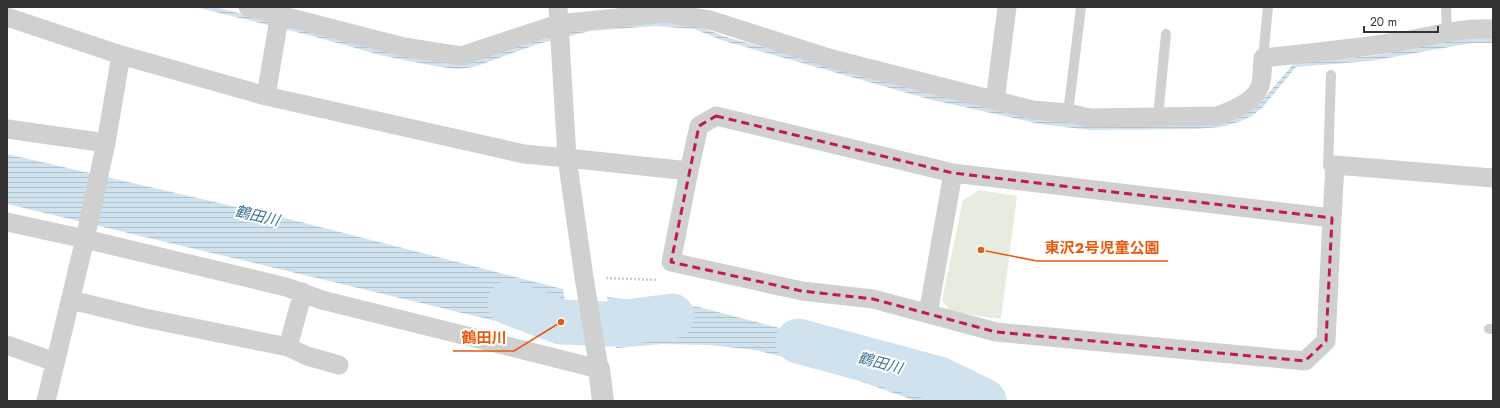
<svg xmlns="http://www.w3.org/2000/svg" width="1500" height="408" font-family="Jost,'Noto Sans JP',sans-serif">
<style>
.green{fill:#e6ecdf}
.water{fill:url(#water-rules)}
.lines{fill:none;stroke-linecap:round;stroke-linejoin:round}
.river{stroke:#cfe2ee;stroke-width:45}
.path{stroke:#cdcdcd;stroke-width:2.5;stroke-dasharray:2 2;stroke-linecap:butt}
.service{stroke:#d0d0d0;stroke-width:10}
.minor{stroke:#d0d0d0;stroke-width:19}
.tertiary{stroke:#d0d0d0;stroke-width:22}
.marked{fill:none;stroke:#c2185b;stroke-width:3;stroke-dasharray:8 5;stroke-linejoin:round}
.labels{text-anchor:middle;stroke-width:4;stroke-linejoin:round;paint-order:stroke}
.water-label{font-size:15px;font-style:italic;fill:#3f7597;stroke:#fff}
.leader{fill:none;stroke:#e8590c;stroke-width:1.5}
.callout-dot{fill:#e8590c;stroke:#fff;stroke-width:1.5}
.callout-label{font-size:15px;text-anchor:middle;font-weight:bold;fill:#e8590c;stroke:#fff;stroke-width:4;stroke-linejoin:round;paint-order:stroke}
</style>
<defs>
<pattern id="water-rules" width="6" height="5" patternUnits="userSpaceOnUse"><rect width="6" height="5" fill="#cfe2ee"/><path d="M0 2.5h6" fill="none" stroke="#b2c2cd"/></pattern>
</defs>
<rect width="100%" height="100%" fill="#fff"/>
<path class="green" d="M979,190L1017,196L1001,319L951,312L942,300L963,200Z"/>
<path class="water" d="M195,7H214L442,62L532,38L591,26L657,20L695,25L726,37L934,94L1044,119L1239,116L1260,103L1295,62L1372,56L1460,39L1473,37L1493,38V43H1472L1371,61L1296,67L1263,107L1252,116L1239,122L1221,127L1197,129L1089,130L1040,124L932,100L724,41L694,29L655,26L590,31L538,44L474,67L458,69L440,67L384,56L312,36Z
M7,154L293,220L563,289L571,339L7,204Z
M607,297L699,307L787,330L817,340L960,401H916L811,364L755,350L708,345L662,344L616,348Z"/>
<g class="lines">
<path class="river" d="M510,303L561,322L611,324L672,316
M798,341L939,379L984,401"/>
<path class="path" d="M606,278L657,280"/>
<path class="service" d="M1446,7L1447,32
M1263,58L1268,7
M1331,75L1328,166L1333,165
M1068,113L1081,7
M1158,117L1166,34
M1489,329H1493"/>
<path class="minor" d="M248,7L404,47L461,56L558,24L665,13L710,20L832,59L1033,110L1068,113L1090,118L1217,116C1231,111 1255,102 1260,86C1263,78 1262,67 1263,58C1308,53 1353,49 1397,42C1429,37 1460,27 1493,29
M558,7L567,158L689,171L699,126L716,116L953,173L1332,218L1335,165L1493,178
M7,17L121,55L266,96L524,154L567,158L584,277L599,369L322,300L286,287L85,239L7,222
M266,96L281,7
M995,101L1007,7
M7,129L106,143
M689,171L671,262L802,291L873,299L996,332L1305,361L1326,341L1332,218
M71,300L145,318L288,347L307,356L339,365
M928,314L953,173
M7,345L55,362
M288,347L303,292
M46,401L85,239L106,143L121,55"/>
<path class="tertiary" d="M599,369L603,401"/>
</g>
<path class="marked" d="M716,116L953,173L1332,218L1326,341L1305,361L996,332L873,299L802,291L671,262L699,126Z"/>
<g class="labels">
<g class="water-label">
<text transform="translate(257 216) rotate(13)" y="5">鶴田川</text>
<text transform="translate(880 363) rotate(15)" y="5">鶴田川</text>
</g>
</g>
<path class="leader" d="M981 250L1037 261H1168M561 322L514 351H453"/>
<g class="callout-dot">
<circle cx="981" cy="250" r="4"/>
<circle cx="561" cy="322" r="4"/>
</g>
<g class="callout-label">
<text x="1102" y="253">東沢2号児童公園</text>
<text x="484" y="343">鶴田川</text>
</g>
<rect width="1500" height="408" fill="none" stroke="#333333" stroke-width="16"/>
<path d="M1364 26v6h74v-6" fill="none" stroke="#333333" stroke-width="2"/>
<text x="1370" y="26" font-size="12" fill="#333333" stroke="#ffffff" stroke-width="3" paint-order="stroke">20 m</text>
</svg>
